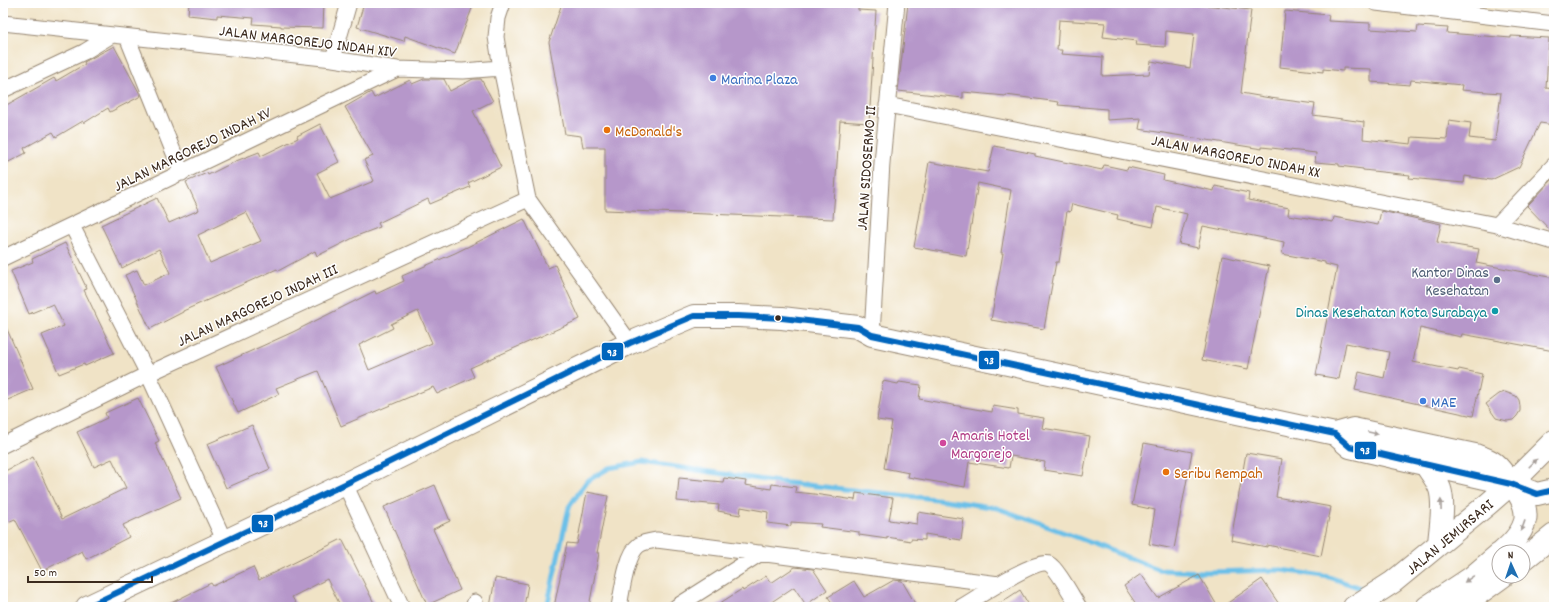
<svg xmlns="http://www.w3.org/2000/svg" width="1557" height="610" font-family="Dekko,sans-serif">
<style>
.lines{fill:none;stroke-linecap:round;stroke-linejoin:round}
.stream{stroke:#6cc0e8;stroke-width:5}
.building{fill:#b697ca;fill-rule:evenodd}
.street-casing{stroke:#968672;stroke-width:17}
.primary-casing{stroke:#968672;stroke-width:24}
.street{stroke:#fff;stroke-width:15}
.primary{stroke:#fff;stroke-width:22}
.bus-1-casing{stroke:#fff;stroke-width:9}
.bus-1{stroke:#0065bd;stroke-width:6}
.oneway{fill:#a79f9a}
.shop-dot{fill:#3f7fe0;stroke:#fff;stroke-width:1.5}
.food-dot{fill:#e8710a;stroke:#fff;stroke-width:1.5}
.service-dot{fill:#5c6f8a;stroke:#fff;stroke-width:1.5}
.culture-dot{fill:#0f9aa8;stroke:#fff;stroke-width:1.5}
.bus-dot{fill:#3b2a1e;stroke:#fff;stroke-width:1.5}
.hotel-dot{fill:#d1479c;stroke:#fff;stroke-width:1.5}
.labels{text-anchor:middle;stroke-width:3;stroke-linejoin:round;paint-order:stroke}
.street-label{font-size:16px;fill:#3b2a1e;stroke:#fff}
.shop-label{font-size:16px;fill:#366cbe;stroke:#fff;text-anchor:start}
.food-label{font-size:16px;fill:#c56008;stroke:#fff;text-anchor:start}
.service-label{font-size:16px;fill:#4e5e75;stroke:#fff;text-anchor:end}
.culture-label{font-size:16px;fill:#0d838f;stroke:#fff;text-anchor:end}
.hotel-label{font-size:16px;fill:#b23c85;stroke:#fff;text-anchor:start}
.line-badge{stroke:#fff;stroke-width:1.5}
.badge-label{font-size:11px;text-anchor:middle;font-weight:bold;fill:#fff}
</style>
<rect width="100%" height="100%" fill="#fff"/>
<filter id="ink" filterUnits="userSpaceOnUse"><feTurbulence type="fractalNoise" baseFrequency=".025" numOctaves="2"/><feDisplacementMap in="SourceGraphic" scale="8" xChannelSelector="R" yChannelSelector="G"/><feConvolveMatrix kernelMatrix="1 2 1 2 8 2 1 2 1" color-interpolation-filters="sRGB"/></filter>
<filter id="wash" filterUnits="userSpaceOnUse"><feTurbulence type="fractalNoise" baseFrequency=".012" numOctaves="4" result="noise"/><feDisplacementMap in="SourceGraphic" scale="16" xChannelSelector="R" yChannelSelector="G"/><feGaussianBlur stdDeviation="0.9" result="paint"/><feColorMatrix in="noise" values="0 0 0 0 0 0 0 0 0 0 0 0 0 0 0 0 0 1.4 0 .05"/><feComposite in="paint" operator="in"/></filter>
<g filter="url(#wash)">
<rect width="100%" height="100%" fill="#f0e3c6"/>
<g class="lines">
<path class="stream" d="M547,607L569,507L587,481L609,468L642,462L779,482L945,500L997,508L1076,537L1160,570L1204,572L1282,570L1329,577L1363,589L1365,593"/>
</g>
<g id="blocks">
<path class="building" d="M189,3H324L323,28L281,27V26L253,24L254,18L217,15V18L188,15Z
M364,3H474L455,54L405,36L404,41L357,27Z
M562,3H858V10L876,11L869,123L840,121L833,219L605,210V147H583L581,136L565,134L549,42Z
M908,3H1195V4L1251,10L1241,93L1270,98L1315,104L1313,115L1364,122L1363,139L1411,144L1412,137L1447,139L1449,120L1471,123L1469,138L1495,141L1501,93L1461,90L1462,85L1411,80L1410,85L1371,82V69L1343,68V71L1323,69V72L1280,67L1285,11L1329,15L1328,21L1370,23V29L1417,32L1418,26L1448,28L1447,33L1511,38V36L1549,38L1546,88L1554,89V125L1540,123L1519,167L1491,180L1465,176L1464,183L1409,178L1410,175L1363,170V169L1339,166V164L1315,162L1316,153L1262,147V149L1139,129L1141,118L1107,120V109L1058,105L1059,102L1006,95V96L963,92V98L898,91ZM1059,20L1105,23L1103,37L1137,41L1136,45L1165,47L1166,31L1194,34L1190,68L1151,61L1149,74L1102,76L1103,57L1061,54L1062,50H1057Z
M114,46L141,96L110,112L108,108L84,123L83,121L56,137L53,132L24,148L26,153L3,165V107L54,78L56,81L85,64L84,62Z
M424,79H444L450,91L473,79H481L493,101L473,111L501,167L468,183L470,187L430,204L428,199L378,223L380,227L359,235L317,256L315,251L278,271L277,269L183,311V312L150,329L125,275L137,270L144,285L170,273L159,249L122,268L101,225L157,198L169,223L199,210L186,182L207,173L208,175L236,161L259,152L261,156L298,138L297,136L320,124L339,162L317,173L330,199L374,181L364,160L373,156L345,107L371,92L374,98L410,80L412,84ZM246,212L261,241L210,263L198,235Z
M994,146L1035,154V156L1102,170L1104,165L1127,170L1128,167L1164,175L1163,180L1214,191L1215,186L1249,193L1248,200L1289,208L1288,215L1333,222L1334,217L1378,225L1381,211L1441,224L1437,242L1479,249L1476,263L1554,278V351L1462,334L1461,337L1420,328L1413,362L1458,371L1459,369L1482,374L1473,416L1355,390L1359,372L1384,378L1389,352L1346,343L1339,379L1316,375L1337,267L1325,264V262L1282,254L1284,242L1203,226L1198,248L1179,244L1187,214L1157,207L1153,227L1117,219L1118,215L1072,204L1070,212L1067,211L1059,262H1056L1044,329L991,320L1003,253H1001L1011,190L978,183L966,256L914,247L929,162L988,172Z
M1554,178V233L1552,232L1527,206Z
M524,219L548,268L555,265L580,319L470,368L474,377L437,394L433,387L341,426L318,371L276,388L279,394L238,413L216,367L293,332L375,291L376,294L404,281L402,276L455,253ZM418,311L432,343L369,370L359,345L393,328L391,324Z
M65,243L87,289L84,290L114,353L85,366L84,364L59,374L42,335L64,326L53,304L29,314L11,271L33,262L32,259Z
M1222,256L1269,266L1248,369L1202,360Z
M3,320L33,389L3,402Z
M883,381L898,384L899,382L921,385L919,399L992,412L993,406L1018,410V414L1044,418L1042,428L1090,436L1083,476L1044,470L1045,462L1011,456L1009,468L969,462L965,487L908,477L909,473L884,468L892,422L877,420Z
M1505,392L1516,396L1519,400L1520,406V411L1517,416L1513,420L1507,421L1496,418L1486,404L1499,394Z
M138,398L159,441L155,443L181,498L123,525L129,537L86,559L82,551L42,571L15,519L3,524V472L33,457L62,519L126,488L112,459L94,467L77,432L107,418L105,413Z
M252,425L270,469L226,488L207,444Z
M1144,443L1192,452L1174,549L1149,544L1155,510L1132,505Z
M1246,453L1282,459L1276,497L1331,507L1321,556L1267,545V547L1231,540Z
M679,478L723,482L724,478L746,481L745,485L771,489L772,484L796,487L795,492L814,494L855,500L856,493L893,498L889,520L917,524L918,512L964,519L961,540L925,534V540L911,539V541L887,537V539L859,535V532L820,527L821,524L791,522V526L767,523L768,512L741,507L740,515L718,511L719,505L677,501Z
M435,485L450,521L433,529L460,590L427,605L384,507Z
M587,492L608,496L597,553H599L589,607H554L567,543L577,544Z
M342,539L376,607H341L327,579L292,597L298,607H163L211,583L213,586L253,567L259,580Z
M795,567L813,569L827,590L806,605L794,587L764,607H714L742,589L743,591L766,576L771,583Z
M1141,574L1158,598L1199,575L1218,607H1138L1124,586Z
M495,578L528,584L524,607H490Z
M1262,579L1281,607H1222Z
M894,580L902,581L917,607H835L828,597L854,581L864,597Z
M1020,590L1030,607H994Z"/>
</g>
</g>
<g filter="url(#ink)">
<use href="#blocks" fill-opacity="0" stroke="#968672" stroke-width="1"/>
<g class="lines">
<defs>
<path id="street" d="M503,3L498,18L496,37L501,68L528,199L630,343
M1376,3L1554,24
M3,23L333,59L397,69L463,71L501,68
M127,37L182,173
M333,59L349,3
M3,90L84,52L112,35
M887,105L1497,225L1554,165
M1497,225L1554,242
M72,226L148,374L225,542
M3,258L397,69
M872,335L882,163L897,3
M3,445L148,374L528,199
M345,484L402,607
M473,607L475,602
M619,607C622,592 626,554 639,545C644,542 651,541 657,540L999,584
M676,607L761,553
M961,607C975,599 1036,558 1049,564C1057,568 1073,598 1079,607"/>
<path id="primary" d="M1335,434L1353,429L1475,455C1481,457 1488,459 1492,462C1499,466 1504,475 1509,481C1534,510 1530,528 1502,552
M1425,464C1430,472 1437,480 1440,489C1445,505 1440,527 1439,544
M1523,560L1554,535
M87,607L345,484L630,343L694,316H738L782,318L858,327L872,335L1335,434L1350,447L1511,484L1537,494L1554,490
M1354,607L1393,582L1488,504L1511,484L1554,441
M1427,607L1471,578L1499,554
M1460,607L1503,576"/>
</defs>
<use href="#street" class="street-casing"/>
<use href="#primary" class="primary-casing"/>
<use href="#street" class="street"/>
<use href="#primary" class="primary"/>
<defs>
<path id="bus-1" d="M87,607L345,484L630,343L694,316H738L782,318L858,327L872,335L1335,434L1350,447L1511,484L1537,494L1554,490"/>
</defs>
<use href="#bus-1" class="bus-1-casing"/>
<use href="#bus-1" class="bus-1"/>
</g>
<defs><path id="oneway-solid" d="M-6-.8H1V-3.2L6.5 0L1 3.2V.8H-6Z"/></defs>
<g class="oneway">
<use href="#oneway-solid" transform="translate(1373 433) rotate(12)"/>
<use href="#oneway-solid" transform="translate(1533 463) rotate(-45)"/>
<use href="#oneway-solid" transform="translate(1441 505) rotate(-91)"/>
<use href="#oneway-solid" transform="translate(1523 526) rotate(110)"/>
<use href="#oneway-solid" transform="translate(1469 579) rotate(145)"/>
</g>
</g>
<g class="shop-dot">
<circle cx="713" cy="78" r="4"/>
<circle cx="1423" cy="401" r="4"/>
</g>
<g class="food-dot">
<circle cx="607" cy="130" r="4"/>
<circle cx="1166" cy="472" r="4"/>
</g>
<circle class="service-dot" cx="1497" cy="280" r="4"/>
<circle class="culture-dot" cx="1495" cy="311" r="4"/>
<circle class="bus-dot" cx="778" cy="318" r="3.5"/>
<circle class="hotel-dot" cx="943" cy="443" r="4"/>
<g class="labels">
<g class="street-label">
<text transform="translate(308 40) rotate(7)" y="6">JALAN MARGOREJO INDAH XIV</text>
<text transform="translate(192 148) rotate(-26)" y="6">JALAN MARGOREJO INDAH XV</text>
<text transform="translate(1236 155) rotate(11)" y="6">JALAN MARGOREJO INDAH XX</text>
<text transform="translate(865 168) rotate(-86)" y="6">JALAN SIDOSERMO II</text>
<text transform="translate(257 304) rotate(-25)" y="6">JALAN MARGOREJO INDAH III</text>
<text transform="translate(1449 536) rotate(-40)" y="6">JALAN JEMURSARI</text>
</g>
<g class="shop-label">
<text x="721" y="84">Marina Plaza</text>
<text x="1431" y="407">MAE</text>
</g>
<g class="food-label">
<text x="615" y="136">McDonald's</text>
<text x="1174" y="478">Seribu Rempah</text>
</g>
<g class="service-label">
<text x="1489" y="277">Kantor Dinas<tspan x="1489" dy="18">Kesehatan</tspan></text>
</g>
<g class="culture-label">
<text x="1487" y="317">Dinas Kesehatan Kota Surabaya</text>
</g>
<g class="hotel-label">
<text x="951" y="440">Amaris Hotel<tspan x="951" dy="18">Margorejo</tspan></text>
</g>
</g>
<g class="line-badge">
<rect x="601" y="342" width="23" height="19" rx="4" fill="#0065bd"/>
<rect x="978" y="350" width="22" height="20" rx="4" fill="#0065bd"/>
<rect x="1354" y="441" width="23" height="19" rx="4" fill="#0065bd"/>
<rect x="251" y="514" width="23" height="19" rx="4" fill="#0065bd"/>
</g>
<g class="badge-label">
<text x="612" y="356">93</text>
<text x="989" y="364">93</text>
<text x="1365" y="454">93</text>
<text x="263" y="527">93</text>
</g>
<rect width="1557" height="610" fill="none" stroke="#fff" stroke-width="16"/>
<g transform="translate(1511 564) rotate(357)"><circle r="19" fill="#ffffff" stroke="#b1aaa5"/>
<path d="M0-3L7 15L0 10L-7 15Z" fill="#1f6fb2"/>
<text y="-6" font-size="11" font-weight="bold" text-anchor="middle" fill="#3b2a1e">N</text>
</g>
<path d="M28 576v6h124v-6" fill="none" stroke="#3b2a1e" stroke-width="2"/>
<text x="34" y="576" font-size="12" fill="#3b2a1e" stroke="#ffffff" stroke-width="3" paint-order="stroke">50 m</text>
</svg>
